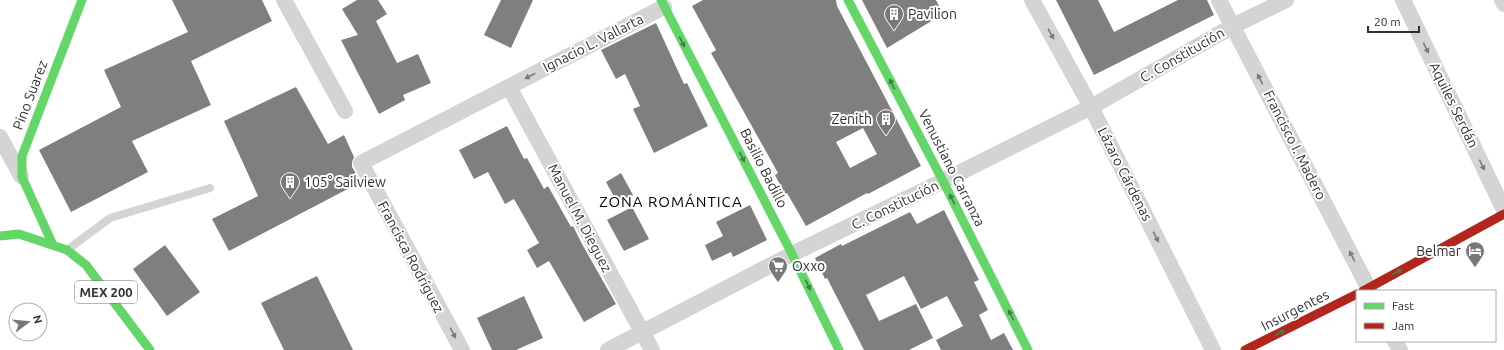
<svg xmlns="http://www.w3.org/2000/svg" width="1504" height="350" font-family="Ubuntu,sans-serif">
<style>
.building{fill:#7f7f7f;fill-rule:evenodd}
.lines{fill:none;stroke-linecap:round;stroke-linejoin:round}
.lane{stroke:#d4d4d4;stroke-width:8}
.street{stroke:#d4d4d4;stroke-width:16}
.fast{stroke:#63d668;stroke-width:9}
.jam{stroke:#b3261e;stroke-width:9}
.oneway{fill:#7a7a7a}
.oneway2{fill:#477b49}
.labels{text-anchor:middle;stroke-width:4;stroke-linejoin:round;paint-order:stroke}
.shield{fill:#fff;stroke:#6e6e6e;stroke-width:1}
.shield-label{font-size:13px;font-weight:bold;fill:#303030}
.poi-label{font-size:14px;fill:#303030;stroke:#fff;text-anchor:start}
.street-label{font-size:14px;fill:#303030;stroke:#fff}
.neighbourhood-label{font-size:15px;letter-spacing:1px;fill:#000;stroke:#fff}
</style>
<rect width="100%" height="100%" fill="#fff"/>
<path class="building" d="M172,0H262L272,21L191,61L211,105L132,141L148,172L71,212L39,150L121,107L104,70L188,32Z
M357,0H378L387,14L376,21L397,63L418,54L431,83L403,95L405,100L379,114L341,40L358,35L342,9Z
M501,0H533L511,48L484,35Z
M703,0H836L837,6L921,166L868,194L867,193L806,226L787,193L785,194L775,175L778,173L711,53L716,50L692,6ZM863,128L877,154L850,168L836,142Z
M862,0H936L943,14L887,48Z
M1056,0H1098L1114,32L1178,0H1207L1214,15L1094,75Z
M656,23L684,84L687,83L708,126L654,153L633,109L640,106L625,74L616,79L601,50Z
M296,87L328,144L344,135L354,157L352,162V167L361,182L229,251L212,219L258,196L224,121Z
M507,126L524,159L527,158L544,189L548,186L571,227L573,226L582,244L616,304L584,322L549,261L537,268L527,250L539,243L514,199L505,204L488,172L474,179L459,150Z
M621,173L633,195L618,204L606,182Z
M750,205L767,240L733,257L731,252L712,261L705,245L723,236L716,222Z
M632,207L649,239L624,251L607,220Z
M944,210L979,280L974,282L988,310L979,315L991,340L1004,333L1013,350H941L936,340L963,326L947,296L921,309L904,276L866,295L879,321L916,304L933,338L909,350H864L827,278L825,279L815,258L841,244L842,246L910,212L917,224Z
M165,245L200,292L167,316L133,269Z
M317,276L353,350H284L261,303Z
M524,296L543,338L516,350H492L477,318Z"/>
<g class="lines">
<path class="lane" d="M67,250L110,218L210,188"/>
<path class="street" d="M284,0L345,111
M1032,0L1091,107L1213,350
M1219,0L1370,291
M1403,0L1504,210
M1502,0L1504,4
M509,87L652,350
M0,137L21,176
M1395,341L1400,350
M462,350L361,163L664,7
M608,350L792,254L943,181L1091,107L1233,26L1286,0"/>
<path class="fast" d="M661,0L792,254L839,350
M848,0L943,181L1028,350
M0,236L19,234L67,250L86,265L150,350
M53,245L22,177V156L82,0"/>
<path class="jam" d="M1363,291L1504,214
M1245,350L1357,294"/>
</g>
<defs><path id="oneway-solid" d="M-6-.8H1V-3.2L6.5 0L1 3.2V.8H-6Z"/></defs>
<g class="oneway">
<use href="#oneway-solid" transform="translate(1051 34) rotate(61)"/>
<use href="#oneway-solid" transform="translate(1426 48) rotate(64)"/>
<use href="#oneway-solid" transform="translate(530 76) rotate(153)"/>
<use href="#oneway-solid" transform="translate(1260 79) rotate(-117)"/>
<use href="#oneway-solid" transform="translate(1482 165) rotate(64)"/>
<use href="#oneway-solid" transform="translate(1156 237) rotate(63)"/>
<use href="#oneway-solid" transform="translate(1352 256) rotate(-117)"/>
<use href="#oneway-solid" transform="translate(453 333) rotate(62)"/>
</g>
<g class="oneway2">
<use href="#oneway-solid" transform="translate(682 42) rotate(63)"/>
<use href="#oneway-solid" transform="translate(892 84) rotate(-118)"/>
<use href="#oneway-solid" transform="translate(742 157) rotate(63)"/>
<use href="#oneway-solid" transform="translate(952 199) rotate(-117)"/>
<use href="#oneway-solid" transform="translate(1397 272) rotate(-29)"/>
<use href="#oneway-solid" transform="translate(808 285) rotate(64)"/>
<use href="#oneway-solid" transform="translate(1011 315) rotate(-117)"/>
<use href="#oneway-solid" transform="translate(1280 333) rotate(-27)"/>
</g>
<defs>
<symbol id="building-pin" viewBox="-11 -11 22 30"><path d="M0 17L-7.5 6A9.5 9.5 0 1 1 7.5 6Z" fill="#787878" stroke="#fff"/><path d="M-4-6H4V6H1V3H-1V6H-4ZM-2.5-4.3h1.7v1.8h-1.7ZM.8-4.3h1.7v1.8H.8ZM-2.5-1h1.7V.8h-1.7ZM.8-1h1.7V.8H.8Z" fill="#fff"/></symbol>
<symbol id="hotel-pin" viewBox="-11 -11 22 30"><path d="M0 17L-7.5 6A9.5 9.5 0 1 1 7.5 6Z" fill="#787878" stroke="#fff"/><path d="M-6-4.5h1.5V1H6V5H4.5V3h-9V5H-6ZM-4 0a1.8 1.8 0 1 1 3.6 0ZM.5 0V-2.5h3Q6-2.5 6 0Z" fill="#fff"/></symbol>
<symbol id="supermarket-pin" viewBox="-11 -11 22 30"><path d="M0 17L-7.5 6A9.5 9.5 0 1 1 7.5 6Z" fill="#787878" stroke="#fff"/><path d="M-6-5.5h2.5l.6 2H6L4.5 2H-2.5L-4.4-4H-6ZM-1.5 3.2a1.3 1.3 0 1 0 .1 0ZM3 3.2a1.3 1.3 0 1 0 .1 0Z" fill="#fff"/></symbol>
</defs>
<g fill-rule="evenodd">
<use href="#building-pin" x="883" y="3" width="22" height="30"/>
<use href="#building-pin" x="875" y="108" width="22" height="30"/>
<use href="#building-pin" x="279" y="171" width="22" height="30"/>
<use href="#hotel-pin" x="1464" y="240" width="22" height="30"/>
<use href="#supermarket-pin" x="767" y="255" width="22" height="30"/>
</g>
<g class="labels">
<rect class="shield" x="75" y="281" width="62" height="22" rx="3"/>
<g class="shield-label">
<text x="106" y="297">MEX 200</text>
</g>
<g class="poi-label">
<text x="908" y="19">Pavilion</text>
<text x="872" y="124" text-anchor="end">Zenith</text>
<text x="304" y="187">105° Sailview</text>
<text x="1461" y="256" text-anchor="end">Belmar</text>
<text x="792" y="271">Oxxo</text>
</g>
<g class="street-label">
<text transform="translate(593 43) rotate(-27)" y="5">Ignacio L. Vallarta</text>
<text transform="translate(1182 55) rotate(-30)" y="5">C. Constitución</text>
<text transform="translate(30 95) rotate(-69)" y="5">Pino Suarez</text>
<text transform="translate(1454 105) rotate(64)" y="5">Aquiles Serdán</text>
<text transform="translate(1295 145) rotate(63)" y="5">Francisco I. Madero</text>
<text transform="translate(764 168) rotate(63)" y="5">Basilio Badillo</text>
<text transform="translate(952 168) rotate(63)" y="5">Venustiano Carranza</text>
<text transform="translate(1125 174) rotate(63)" y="5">Lázaro Cárdenas</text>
<text transform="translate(895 205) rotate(-26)" y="5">C. Constitución</text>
<text transform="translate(580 218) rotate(62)" y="5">Manuel M. Dieguez</text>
<text transform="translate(411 257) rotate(62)" y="5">Francisca Rodríguez</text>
<text transform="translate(1295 310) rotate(-27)" y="5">Insurgentes</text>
</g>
<g class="neighbourhood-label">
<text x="671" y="207">ZONA ROMÁNTICA</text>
</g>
</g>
<rect x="1356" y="290" width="140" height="52" fill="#ffffff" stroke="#acacac"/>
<rect x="1364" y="303" width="20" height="6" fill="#63d668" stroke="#acacac"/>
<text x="1392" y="310" font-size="12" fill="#303030">Fast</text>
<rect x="1364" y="323" width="20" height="6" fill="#b3261e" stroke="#acacac"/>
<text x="1392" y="330" font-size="12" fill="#303030">Jam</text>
<g transform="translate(28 322) rotate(74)"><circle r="19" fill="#ffffff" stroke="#acacac"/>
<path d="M0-3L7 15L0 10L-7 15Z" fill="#787878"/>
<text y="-6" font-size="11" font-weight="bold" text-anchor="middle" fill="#303030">N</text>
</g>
<path d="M1368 26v6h51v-6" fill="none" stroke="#303030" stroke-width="2"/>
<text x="1374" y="26" font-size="12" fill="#303030" stroke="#ffffff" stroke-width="3" paint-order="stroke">20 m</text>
</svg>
